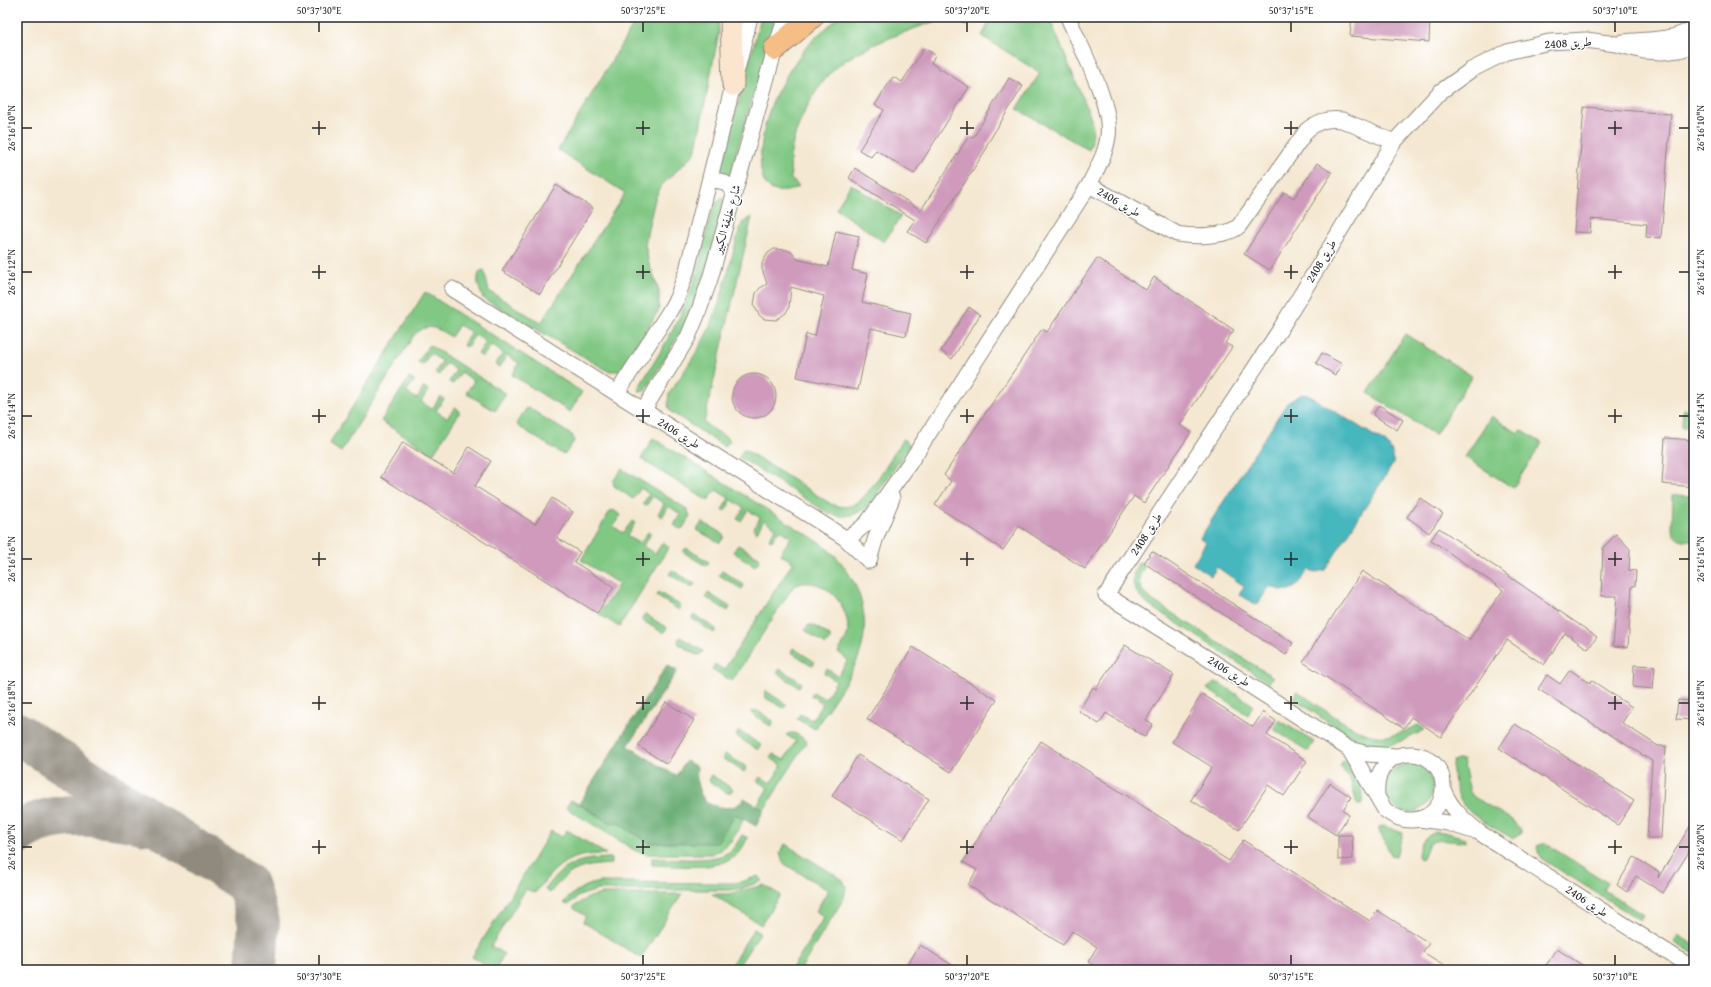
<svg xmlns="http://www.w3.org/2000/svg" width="1711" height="987" font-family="'Gentium Book Plus',Amiri,serif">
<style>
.green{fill:#81c884;stroke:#567a58}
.forest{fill:#68ac72;stroke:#4a6c4e}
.water{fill:#47b7be;stroke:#397174}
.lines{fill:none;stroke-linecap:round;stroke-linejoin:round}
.taxiway{stroke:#908a7e;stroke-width:42}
.building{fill:#cf9abc}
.minor-casing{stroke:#908a7e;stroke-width:17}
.secondary-casing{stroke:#908a7e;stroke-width:23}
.primary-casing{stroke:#908a7e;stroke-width:24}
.minor{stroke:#fff;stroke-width:15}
.secondary{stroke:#fbe5cf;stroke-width:21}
.primary{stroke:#f5be86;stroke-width:22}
.ticks{fill:none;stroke:#2b2b2b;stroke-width:1.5}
.labels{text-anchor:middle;stroke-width:3;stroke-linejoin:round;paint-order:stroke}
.street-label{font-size:12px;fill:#2b2b2b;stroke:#fff}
.neatline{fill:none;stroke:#2b2b2b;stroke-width:1.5}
.ticks-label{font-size:10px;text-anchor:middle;fill:#2b2b2b}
</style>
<rect width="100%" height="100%" fill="#fff"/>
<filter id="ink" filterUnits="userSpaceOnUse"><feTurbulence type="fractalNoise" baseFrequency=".025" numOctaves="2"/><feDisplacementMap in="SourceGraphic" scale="8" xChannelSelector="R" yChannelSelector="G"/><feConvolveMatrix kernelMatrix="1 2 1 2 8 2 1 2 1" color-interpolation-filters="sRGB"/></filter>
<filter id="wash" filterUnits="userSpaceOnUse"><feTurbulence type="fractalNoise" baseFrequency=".012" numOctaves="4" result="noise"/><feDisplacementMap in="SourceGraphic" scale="16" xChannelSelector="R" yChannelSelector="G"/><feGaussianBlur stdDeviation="0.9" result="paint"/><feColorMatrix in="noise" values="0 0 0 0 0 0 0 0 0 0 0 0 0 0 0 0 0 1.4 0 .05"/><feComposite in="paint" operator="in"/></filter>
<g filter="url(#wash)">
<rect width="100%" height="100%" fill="#f5e8d2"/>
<path class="green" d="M638,17H718L719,32L695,153L661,186L655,199L649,224L645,245L649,264L659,291V310L623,368L617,371H608L483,298C479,288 475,281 480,271L484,270L489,291L541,323L625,193L558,150Z
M761,17H777L730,174L728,176H722L720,173Z
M839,17H946C915,29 880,39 851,57C821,74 797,118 791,152C789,161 791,171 791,179L799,186C791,191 785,192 776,191C747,186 766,115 774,98C784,79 795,60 809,44C818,34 829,26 839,17Z
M949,17H966L967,26Z
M992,17H1049L1091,118C1093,130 1094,138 1089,150L1017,109L1040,73L982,36Z
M851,184L901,216L884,242L836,209Z
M721,198L723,199L724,202L708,265L689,318L645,391L640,392L639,387C665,345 689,306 701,258C704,244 710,204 721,198Z
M752,217L704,423L730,440L725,447L671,412C667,406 668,402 669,394C684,371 701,348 712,322C724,293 730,262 739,231L742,223Z
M1694,222V285L1689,280Z
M425,292L582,392L570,412L512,375L519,363L507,355L499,367L495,365L503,353L491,345L483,357L478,354L486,342L475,335L467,347L463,345L471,332L459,325L451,337C437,328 428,322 414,335L341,452L329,444Z
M1405,334L1472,376L1435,435L1368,393Z
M429,345L506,394L495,411L466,393L474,381L461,372L453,384L449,382L456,370L446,363L439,375L435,373L442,361L430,353L423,365L418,362Z
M409,378L414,381L406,392L417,399L424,387L428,390L421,402L432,409L440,397L444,399L436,411L447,418L455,407L459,410V414L433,454L381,421Z
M529,408L573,436L574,441L566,453L562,454L518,426L517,422L526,409Z
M1683,409L1694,410V427H1682Z
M1491,416L1518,433L1521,430L1542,443L1513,488L1465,457Z
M653,438L819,542C825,548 834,553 839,560C864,590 873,629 855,665C844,687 828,708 815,729L797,719L800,714L812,720L823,703L811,696L813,692L825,699L836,681L824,673L827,669L838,676L848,660L838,652C841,647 845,642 847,636C854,608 821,570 793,587L732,681L712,669L715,664L724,670L793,562L780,554L791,537L779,530L772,541L769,539L776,528L764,520L757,532L753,529L760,518L748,510L741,521L737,519L744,508L732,500L725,511L722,510L729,498L716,490L708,501L641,459Z
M903,439L910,445L869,506C855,516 844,519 828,513L739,457L744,449L831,504C840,507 847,508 855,504C870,496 892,455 903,439Z
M622,469L687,509L690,516L683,528L680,529L674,525L680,514L669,506L662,517L658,514L664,504L653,496L646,506L643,504L649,494L641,488L633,499L614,486L613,481Z
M1673,495L1694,496V539C1685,543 1675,539 1672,530Z
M613,510L621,515L613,526L623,533L632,521L635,523L627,536L640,544L648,532L651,534L643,546L655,554L663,542L669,547L619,627L599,614L619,584L581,560L610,511Z
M702,522L723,534L724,537L720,543L697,530Z
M738,545L759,557L760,560L755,566L733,552Z
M686,548L709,562L706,566L683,552Z
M1139,562L1145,566C1135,581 1138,587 1150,599L1273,677L1269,683L1146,603C1132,589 1129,580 1139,562Z
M672,570L695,584L692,588L669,574Z
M722,571L744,585L742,589L719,575Z
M658,592L681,606L679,610L656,596Z
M708,593L730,607L728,611L705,597Z
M645,614L667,628L664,632H662L643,621L642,617Z
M694,615L716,629L714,633L691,618Z
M809,625H813L830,636V639L826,645L805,630Z
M680,637L703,651L701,654L697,655L679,644L678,640Z
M793,648L815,662L813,666L791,652Z
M780,669L802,683L799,687L777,673Z
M1214,683H1219L1253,705L1248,715L1207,689Z
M766,691L787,705L783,708L766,698L764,693Z
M1297,691C1315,703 1357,735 1377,736C1390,738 1406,731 1418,725L1425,729C1412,737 1394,746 1378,746C1354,745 1314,711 1293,698Z
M753,711H758L773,721L772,727L751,713Z
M1279,720L1314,742L1308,751L1273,729Z
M739,731L761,745L758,750L736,736Z
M790,733H795L807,741L764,810L757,806L768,788L757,781L760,777L771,783L782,765L770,758L773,754L784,760L796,741L786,735Z
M725,754L747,767L744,772L722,758Z
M1458,760H1463L1470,792L1474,797L1512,820L1521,830V833L1512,838C1497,829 1466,815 1460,799C1455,788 1454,776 1452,765L1453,761Z
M1342,761C1358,760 1362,790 1363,801L1361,804H1357L1356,801L1350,778L1340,767V763Z
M1385 788a24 24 0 1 1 48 0a24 24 0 1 1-48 0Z
M711,775L733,789L730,793H727L710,782L709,778Z
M571,800L613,824L615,821L649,843L735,814L744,819L731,841L722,849L712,854H647L636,851L566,808Z
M1383,826L1403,833L1396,857L1392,856L1379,831V827Z
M567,830L606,854C567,854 558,864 535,893L526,889L491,946L504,954L495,970L472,957L551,831L562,837Z
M1436,832H1444L1465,838L1466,841C1454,844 1442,837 1429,843L1423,858L1420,859L1418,856C1419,844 1425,836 1436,832Z
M742,835L748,838C745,842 743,848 739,852C723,873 676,865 652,865V858C673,858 711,863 729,852C735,848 738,841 742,835Z
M1545,843L1608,883L1604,890L1643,915L1640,920L1542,859L1538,852L1537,846Z
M785,844L843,880L846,887L844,898L800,970H791L824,917L816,911L828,890L783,863L780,853Z
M611,858V864C580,866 570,868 550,893L545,890C565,862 578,859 611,858Z
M758,876L762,881L743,888L730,890H598L579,896L568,905L563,903C575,891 584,885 600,882L735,883L744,881Z
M764,885L780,895L761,925L712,894H729Z
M602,894H682L641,958L583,922L586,916L573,908C582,900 590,896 602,894Z
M754,929L760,933L737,968L731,965Z
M1678,935L1694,945V954L1674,941Z"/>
<path class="forest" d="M667,665L677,671L628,746L676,776L686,761L697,767C696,781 697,792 707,803C719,808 736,812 744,798L764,810L756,826L735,814L717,843H649L615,821L613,825L579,804Z"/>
<path class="water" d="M1302,394L1308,395L1386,443C1392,450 1394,455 1393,464L1325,570L1316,572L1308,570C1297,588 1291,596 1270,586L1257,605L1239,594L1244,586L1217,567L1211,576L1193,564L1206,542L1200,538L1287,403Z"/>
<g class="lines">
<path class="taxiway" d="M17,733L247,884L259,922L256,970
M17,834C50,807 108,816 147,824"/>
</g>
<g id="blocks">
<path class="building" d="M1352,17H1430L1429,42L1350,36Z
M924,48L935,55L931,63L969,87L914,174L876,150L871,157L859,150L884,110L875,105L893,77L902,82Z
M1009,78L1023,86L986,146L987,148L926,243L907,231L915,220L849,178L855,168L921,210L969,136L973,138Z
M1584,107L1671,114L1661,238L1646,237L1647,224L1591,219L1590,233L1574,232Z
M1317,163L1332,173L1270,270L1244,254L1284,192L1294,198Z
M556,185L593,208L540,294L502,271Z
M836,231L859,236L852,270L868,274L862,302L911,313L906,336L871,328L858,390L797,377L806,334L815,336L824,296L791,287L789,307L786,313L776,320L764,319L759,315L754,305L756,293L760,288L767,284L762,269V263L768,253L774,249L787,250L793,253L797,259L828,267Z
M1097,258L1146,290L1154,277L1234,330L1225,343L1232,347L1180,425L1191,432L1144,503L1134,496L1085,569L1019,526L1003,550L935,505L951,481L944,475L1042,329L1047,332Z
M969,307L980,315L952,359L941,351Z
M1322,353L1342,364L1335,375L1316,363Z
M732 396a22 22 0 1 1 44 0a22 22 0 1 1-44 0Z
M1379,405L1403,420L1397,430L1373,415Z
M1665,438L1694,440V487L1662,484Z
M403,442L453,473L469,447L491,461L475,486L535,524L552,498L573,512L557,538L580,552L574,562L614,587L597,613L381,477Z
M1420,498L1443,514L1429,533L1407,517Z
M1439,528L1597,637L1588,649L1565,633L1544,665L1507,640L1441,737L1411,717L1404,728L1303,662L1362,571L1469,640L1503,590L1431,540Z
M1616,534L1630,549L1629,570L1636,571L1635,586H1632L1628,647L1613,646L1617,596H1601L1603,548Z
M1152,551L1293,643L1286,655L1144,563Z
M1125,645L1174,675L1146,720L1153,724L1145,737L1106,713L1099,724L1079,711L1093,687L1096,689Z
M913,647L997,700L951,772L867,719Z
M1634,665L1655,666L1653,689L1633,687Z
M1570,670L1590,683L1591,680L1632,707L1622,723L1658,746H1666L1661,838H1647L1652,761L1538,689L1547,675L1560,684Z
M1202,694L1253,727L1263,712L1276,721L1267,735L1307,761L1284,796L1268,785L1239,830L1191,800L1212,767L1172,742Z
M1678,700L1694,701V720L1676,719Z
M666,702L694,720L667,764L638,746Z
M1515,724L1634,801L1618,825L1499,748Z
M1041,741L1229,861L1243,840L1370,921L1377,910L1429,943L1423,952L1452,970H1101L1088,962L1097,947L1072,931L1063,945L968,885L977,870L963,862Z
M858,755L929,799L903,840L832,796Z
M1330,783L1351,797L1343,810L1349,815L1336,835L1308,817Z
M1694,820V844L1663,893L1636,876L1627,892L1617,885L1634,857L1659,872L1658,878Z
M1338,835H1352L1353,859L1338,860Z
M920,945L960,970H904Z
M1557,949L1590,970H1543Z"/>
</g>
</g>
<g filter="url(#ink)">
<use href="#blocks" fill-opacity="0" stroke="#908a7e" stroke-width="1"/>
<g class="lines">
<defs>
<path id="minor" d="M1623,42C1646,39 1674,42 1694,27
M710,181C722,179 729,183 734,195
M1089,185L1177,234C1193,237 1227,237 1239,226L1307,130C1318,121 1328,118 1342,120L1394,142
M452,289L845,538L869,561
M617,393L669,312L677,298L687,270L750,17
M643,411L688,337L698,313L710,279L775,49L786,17
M845,538L854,534L867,523L909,464L1089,185C1096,170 1106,154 1108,136C1113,106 1080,46 1068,17
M869,561L875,540L892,498
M1349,749L1385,810C1398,820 1410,823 1425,817C1433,813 1440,805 1442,796C1453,744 1372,736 1377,796
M1396,756L1368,754L1349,749L1207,658L1106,595L1279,331L1394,142L1440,92L1471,70L1507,52L1549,42L1586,40L1616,44L1644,51L1662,52L1679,50L1689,47L1694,43
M1443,789C1450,808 1465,821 1480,833L1694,969
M1419,819L1448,823L1473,831"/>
<path id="secondary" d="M731,17L733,85"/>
<path id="primary" d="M775,49L812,17"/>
</defs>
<use href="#minor" class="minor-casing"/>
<use href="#secondary" class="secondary-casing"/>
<use href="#primary" class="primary-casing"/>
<use href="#minor" class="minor"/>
<use href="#secondary" class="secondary"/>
<use href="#primary" class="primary"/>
</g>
</g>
<path class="ticks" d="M319,22V32M643,22V32M967,22V32M1291,22V32M1615,22V32M319,121V135M643,121V135M967,121V135M1291,121V135M1615,121V135M22,128H32M312,128H326M636,128H650M960,128H974M1284,128H1298M1608,128H1622M1679,128H1689M319,265V279M643,265V279M967,265V279M1291,265V279M1615,265V279M22,272H32M312,272H326M636,272H650M960,272H974M1284,272H1298M1608,272H1622M1679,272H1689M319,409V423M643,409V423M967,409V423M1291,409V423M1615,409V423M22,416H32M312,416H326M636,416H650M960,416H974M1284,416H1298M1608,416H1622M1679,416H1689M319,552V566M643,552V566M967,552V566M1291,552V566M1615,552V566M22,559H32M312,559H326M636,559H650M960,559H974M1284,559H1298M1608,559H1622M1679,559H1689M319,696V710M643,696V710M967,696V710M1291,696V710M1615,696V710M22,703H32M312,703H326M636,703H650M960,703H974M1284,703H1298M1608,703H1622M1679,703H1689M319,840V854M643,840V854M967,840V854M1291,840V854M1615,840V854M22,847H32M312,847H326M636,847H650M960,847H974M1284,847H1298M1608,847H1622M1679,847H1689M319,955V965M643,955V965M967,955V965M1291,955V965M1615,955V965"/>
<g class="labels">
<g class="street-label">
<text transform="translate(1568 43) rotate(-3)" y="4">طريق 2408</text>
<text transform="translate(1119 202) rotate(30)" y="4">طريق 2406</text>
<text transform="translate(727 219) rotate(-74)" y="4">شارع خليفة الكبير</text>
<text transform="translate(1321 261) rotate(-59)" y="4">طريق 2408</text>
<text transform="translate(679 433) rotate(32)" y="4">طريق 2406</text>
<text transform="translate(1146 534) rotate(-57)" y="4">طريق 2408</text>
<text transform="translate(1229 671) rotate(32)" y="4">طريق 2406</text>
<text transform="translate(1587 901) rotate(33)" y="4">طريق 2406</text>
</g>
</g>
<rect width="1711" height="987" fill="none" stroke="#fff" stroke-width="44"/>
<rect x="22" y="22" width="1667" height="943" class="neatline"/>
<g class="ticks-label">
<text x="319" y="14">50°37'30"E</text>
<text x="643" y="14">50°37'25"E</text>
<text x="967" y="14">50°37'20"E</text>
<text x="1291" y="14">50°37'15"E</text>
<text x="1615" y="14">50°37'10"E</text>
<text transform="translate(1700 128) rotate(-90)" y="4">26°16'10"N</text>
<text transform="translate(11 128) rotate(-90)" y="4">26°16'10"N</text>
<text transform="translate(1700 272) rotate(-90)" y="4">26°16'12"N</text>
<text transform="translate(11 272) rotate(-90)" y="4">26°16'12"N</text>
<text transform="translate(1700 416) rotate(-90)" y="4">26°16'14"N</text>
<text transform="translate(11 416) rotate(-90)" y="4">26°16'14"N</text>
<text transform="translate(1700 559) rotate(-90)" y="4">26°16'16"N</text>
<text transform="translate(11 559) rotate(-90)" y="4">26°16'16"N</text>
<text transform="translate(1700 703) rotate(-90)" y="4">26°16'18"N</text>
<text transform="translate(11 703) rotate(-90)" y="4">26°16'18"N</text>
<text transform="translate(1700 847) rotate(-90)" y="4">26°16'20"N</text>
<text transform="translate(11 847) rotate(-90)" y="4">26°16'20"N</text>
<text x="319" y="980">50°37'30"E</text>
<text x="643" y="980">50°37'25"E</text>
<text x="967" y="980">50°37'20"E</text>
<text x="1291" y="980">50°37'15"E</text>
<text x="1615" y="980">50°37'10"E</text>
</g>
</svg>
